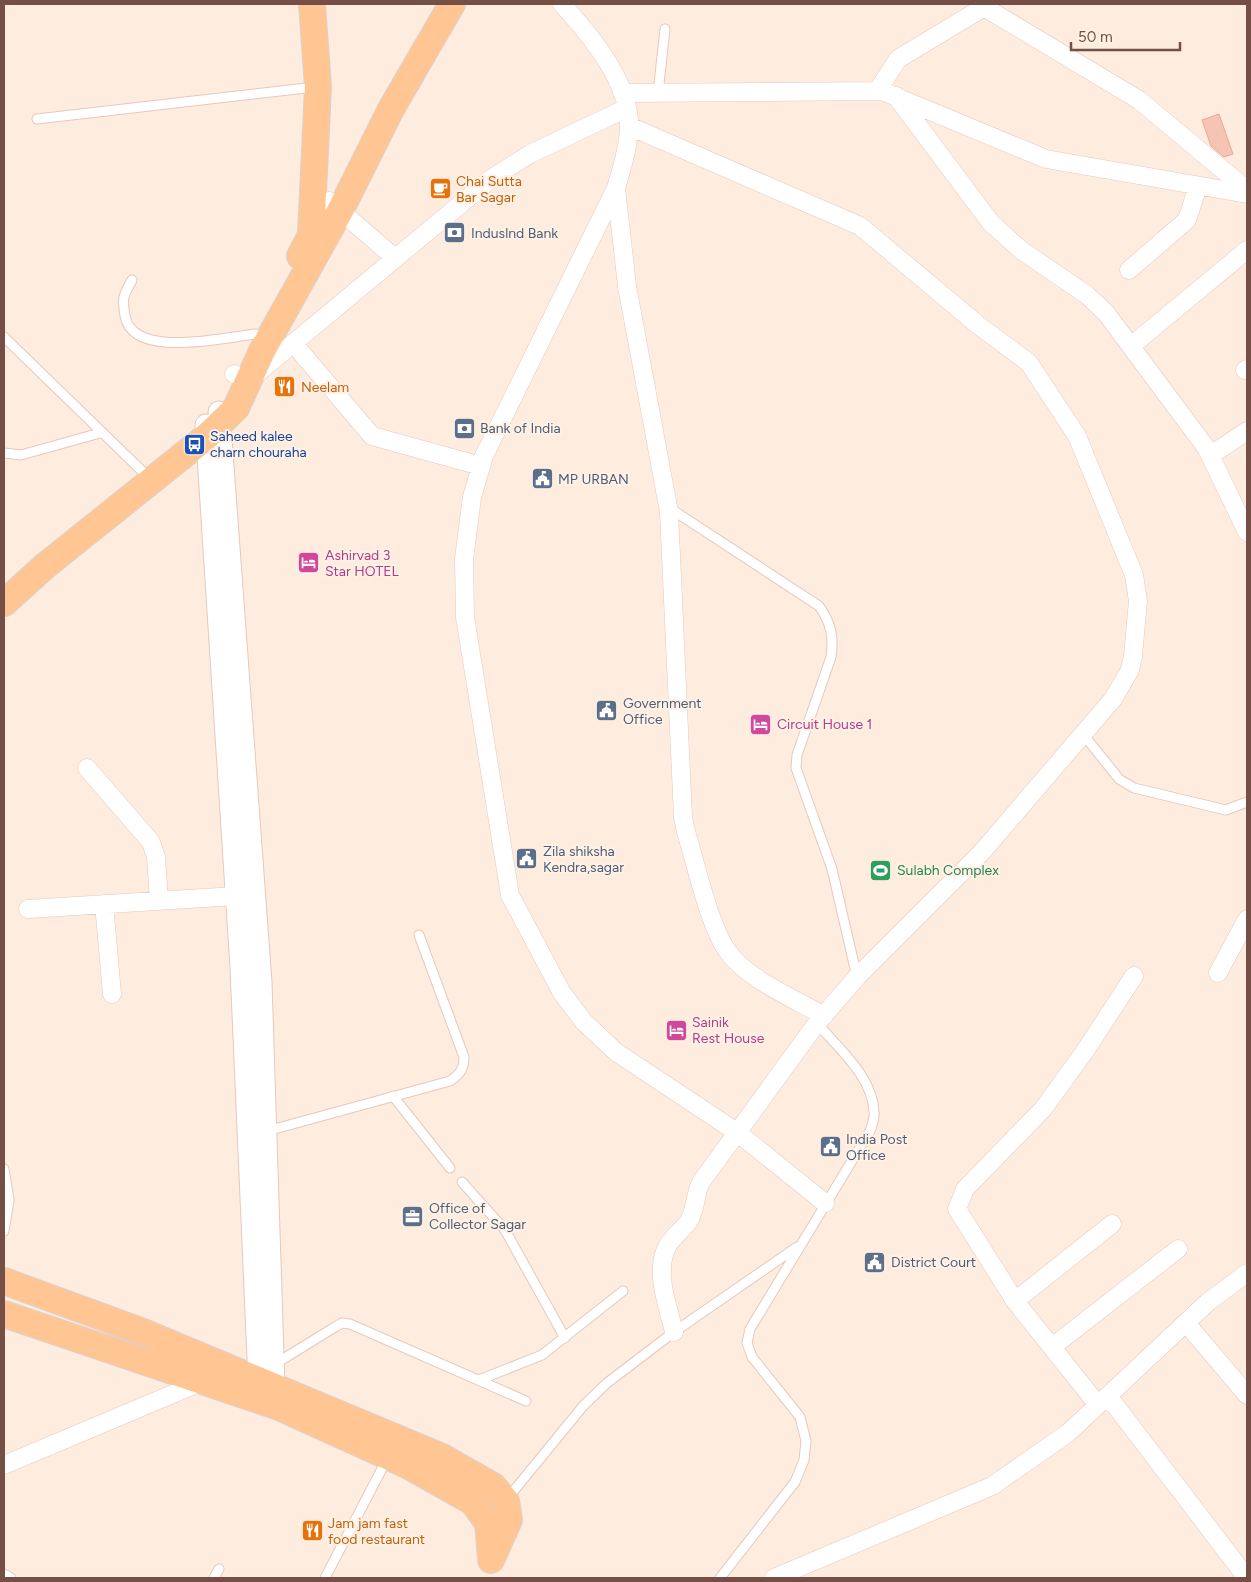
<svg xmlns="http://www.w3.org/2000/svg" width="1251" height="1582" font-family="Figtree,sans-serif">
<style>
.building{fill:#f5c4b5;stroke:#e8a794}
.lines{fill:none;stroke-linecap:round;stroke-linejoin:round}
.service-casing{stroke:#e4c9bd;stroke-width:11}
.minor-casing{stroke:#e4c9bd;stroke-width:19}
.tertiary-casing{stroke:#e4c9bd;stroke-width:23}
.primary-casing{stroke:#dbd1cf;stroke-width:28}
.service{stroke:#fff;stroke-width:9}
.minor{stroke:#fff;stroke-width:18}
.tertiary{stroke:#fff;stroke-width:21}
.primary{stroke:#ffc694;stroke-width:26}
.labels{text-anchor:middle;stroke-width:4;stroke-linejoin:round;paint-order:stroke}
.food-label{font-size:14px;fill:#c56008;stroke:#fff1e6;text-anchor:start}
.service-label{font-size:14px;fill:#4e5e75;stroke:#fff1e6;text-anchor:start}
.transit-label{font-size:14px;fill:#164399;stroke:#fff1e6;text-anchor:start}
.hotel-label{font-size:14px;fill:#b23c85;stroke:#fff1e6;text-anchor:start}
.leisure-label{font-size:14px;fill:#27864d;stroke:#fff1e6;text-anchor:start}
</style>
<rect width="100%" height="100%" fill="#feeddf"/>
<path class="building" d="M1219,114L1233,154L1224,157L1211,146L1202,120Z"/>
<g class="lines">
<defs>
<path id="service" d="M658,93L665,29
M37,119L315,87
M132,280C123,296 122,298 125,316C133,360 225,337 256,334
M4,337L142,471
M4,453L21,455L100,433
M668,507L819,606C831,623 834,637 831,657L797,755L796,768L832,869L857,977
M1083,734L1119,779L1134,788L1226,810L1247,802
M393,1096L450,1168
M267,1131L450,1081C460,1074 464,1069 464,1057L419,935
M4,1169L9,1200L4,1231
M462,1182L505,1230L565,1338
M275,1364L335,1327L342,1323L350,1324L526,1401
M479,1380L542,1355L623,1291
M507,1499L584,1405L607,1383L674,1332L797,1247
M4,1574L11,1578
M214,1578L219,1569
M325,1578L387,1459
M720,1578L795,1482L804,1460L806,1441L800,1417L752,1357L747,1343L750,1329L870,1131C872,1125 875,1118 874,1112C873,1077 838,1048 817,1023"/>
<path id="minor" d="M562,4C590,35 631,83 629,128C628,148 622,168 616,188L484,456L472,497L464,559L465,617L510,895L562,993L584,1022L616,1052L738,1133L825,1203
M984,7L1139,100L1247,190
M878,90L898,59L989,4
M622,93L882,91L1046,159L1247,194
M896,96L991,223L1021,250L1087,295L1106,313L1207,449L1247,532
M629,126L860,226L978,325L1029,363L1077,436L1134,575L1138,601L1133,656L1130,670L1113,699L981,853L857,977L817,1023L701,1182C695,1194 696,1207 690,1219C684,1230 671,1237 666,1249C655,1274 668,1306 674,1332
M616,188L627,286L669,512L683,817L686,832C696,864 709,926 728,952C747,979 795,999 824,1016
M329,201L395,258
M1129,270L1187,220L1198,186
M293,343L372,436L481,466
M1131,346L1247,250
M1245,370L1247,369
M234,374L249,380L492,178L530,154L627,108
M1211,455L1247,431
M87,768L151,842L156,857L159,901
M104,904L112,994
M28,909L236,896
M1218,973L1247,919
M1015,1301L1112,1224
M1186,1323L1247,1395
M1052,1347L1178,1249
M1108,1396L1247,1578
M1098,1405L1015,1301L957,1209L965,1189L1043,1109L1085,1051L1134,976
M4,1465L206,1380
M774,1578L992,1486L1068,1433L1208,1302L1247,1273"/>
<path id="tertiary" d="M219,412L261,982L274,1387
M206,425L241,968L259,1381"/>
<path id="primary" d="M300,256L311,235L318,87L312,4
M4,603L45,566L206,437L236,408L262,351L340,211L391,109L452,4
M4,1281L143,1332L442,1457L493,1486L506,1501L509,1520L491,1560
M4,1314L279,1407L407,1465L473,1502L488,1523L491,1558"/>
</defs>
<use href="#service" class="service-casing"/>
<use href="#minor" class="minor-casing"/>
<use href="#tertiary" class="tertiary-casing"/>
<use href="#primary" class="primary-casing"/>
<use href="#service" class="service"/>
<use href="#minor" class="minor"/>
<use href="#tertiary" class="tertiary"/>
<use href="#primary" class="primary"/>
</g>
<defs>
<symbol id="cafe-square" viewBox="-11 -11 22 22"><rect x="-9" y="-9" width="18" height="18" rx="4" fill="#e8710a" stroke="#fff1e6"/><path d="M-5.5-4.5H6V0H3Q3 3.5 0 3.5H-2.5Q-5.5 3.5-5.5 0ZM3-3.2v2h1.7v-2ZM-6 4.5H4V6H-6Z" fill="#fff"/></symbol>
<symbol id="bank-square" viewBox="-11 -11 22 22"><rect x="-9" y="-9" width="18" height="18" rx="4" fill="#5c6f8a" stroke="#fff1e6"/><path d="M-6-4H6V4H-6ZM0-2.3a2.3 2.3 0 1 0 0 4.6a2.3 2.3 0 1 0 0-4.6Z" fill="#fff"/></symbol>
<symbol id="restaurant-square" viewBox="-11 -11 22 22"><rect x="-9" y="-9" width="18" height="18" rx="4" fill="#e8710a" stroke="#fff1e6"/><path d="M-5-6h1v4h1v-4h1v4h1v-4h1v5L-1.5 .5V6h-2V.5L-5-1ZM5-6V6H3V1.5H1.5Q1.5-4 5-6Z" fill="#fff"/></symbol>
<symbol id="bus-square" viewBox="-11 -11 22 22"><rect x="-9" y="-9" width="18" height="18" rx="4" fill="#1a4fb4" stroke="#fff1e6"/><path d="M-5-6H5V4H4V6H2V4H-2V6H-4V4H-5ZM-3.5-4V0h7V-4ZM-3.5 1.2v1.5H-2V1.2ZM2 1.2v1.5H3.5V1.2Z" fill="#fff"/></symbol>
<symbol id="civic-square" viewBox="-11 -11 22 22"><rect x="-9" y="-9" width="18" height="18" rx="4" fill="#5c6f8a" stroke="#fff1e6"/><path d="M-.6-6.5H3V-4.5H.6V-3L4-1V1h2V6H-6V1h2V-1L-.6-3ZM-1.2 2.5V6h2.4V2.5Z" fill="#fff"/></symbol>
<symbol id="hotel-square" viewBox="-11 -11 22 22"><rect x="-9" y="-9" width="18" height="18" rx="4" fill="#d1479c" stroke="#fff1e6"/><path d="M-6-4.5h1.5V1H6V5H4.5V3h-9V5H-6ZM-4 0a1.8 1.8 0 1 1 3.6 0ZM.5 0V-2.5h3Q6-2.5 6 0Z" fill="#fff"/></symbol>
<symbol id="stadium-square" viewBox="-11 -11 22 22"><rect x="-9" y="-9" width="18" height="18" rx="4" fill="#2e9e5b" stroke="#fff1e6"/><path d="M0-5a6.5 5 0 1 0 0 10a6.5 5 0 1 0 0-10ZM-3.5-1.8h7v3.6h-7Z" fill="#fff"/></symbol>
<symbol id="office-square" viewBox="-11 -11 22 22"><rect x="-9" y="-9" width="18" height="18" rx="4" fill="#5c6f8a" stroke="#fff1e6"/><path d="M-6-3h4V-5.5h4V-3h4V5H-6ZM-1-4.5V-3h2v-1.5ZM-6 0V1H6V0Z" fill="#fff"/></symbol>
</defs>
<g fill-rule="evenodd">
<use href="#cafe-square" x="428" y="176" width="25" height="25"/>
<use href="#bank-square" x="442" y="220" width="25" height="25"/>
<use href="#restaurant-square" x="272" y="374" width="25" height="25"/>
<use href="#bank-square" x="452" y="416" width="25" height="25"/>
<use href="#bus-square" x="182" y="432" width="25" height="25"/>
<use href="#civic-square" x="530" y="466" width="25" height="25"/>
<use href="#hotel-square" x="296" y="550" width="25" height="25"/>
<use href="#civic-square" x="594" y="698" width="25" height="25"/>
<use href="#hotel-square" x="748" y="712" width="25" height="25"/>
<use href="#civic-square" x="514" y="846" width="25" height="25"/>
<use href="#stadium-square" x="868" y="858" width="25" height="25"/>
<use href="#hotel-square" x="664" y="1018" width="25" height="25"/>
<use href="#civic-square" x="818" y="1134" width="25" height="25"/>
<use href="#office-square" x="400" y="1204" width="25" height="25"/>
<use href="#civic-square" x="862" y="1250" width="25" height="25"/>
<use href="#restaurant-square" x="300" y="1518" width="25" height="25"/>
</g>
<g class="labels">
<g class="food-label">
<text x="456" y="186">Chai Sutta<tspan x="456" dy="16">Bar Sagar</tspan></text>
<text x="301" y="392">Neelam</text>
<text x="328" y="1528">Jam jam fast<tspan x="328" dy="16">food restaurant</tspan></text>
</g>
<g class="service-label">
<text x="471" y="238">Induslnd Bank</text>
<text x="480" y="433">Bank of India</text>
<text x="558" y="484">MP URBAN</text>
<text x="623" y="708">Government<tspan x="623" dy="16">Office</tspan></text>
<text x="543" y="856">Zila shiksha<tspan x="543" dy="16">Kendra,sagar</tspan></text>
<text x="846" y="1144">India Post<tspan x="846" dy="16">Office</tspan></text>
<text x="429" y="1213">Office of<tspan x="429" dy="16">Collector Sagar</tspan></text>
<text x="891" y="1267">District Court</text>
</g>
<g class="transit-label">
<text x="210" y="441">Saheed kalee<tspan x="210" dy="16">charn chouraha</tspan></text>
</g>
<g class="hotel-label">
<text x="325" y="560">Ashirvad 3<tspan x="325" dy="16">Star HOTEL</tspan></text>
<text x="777" y="729">Circuit House 1</text>
<text x="692" y="1027">Sainik<tspan x="692" dy="16">Rest House</tspan></text>
</g>
<g class="leisure-label">
<text x="897" y="875">Sulabh Complex</text>
</g>
</g>
<rect width="1251" height="1582" fill="none" stroke="#754f45" stroke-width="10"/>
<path d="M1071 42v8h109v-8" fill="none" stroke="#754f45" stroke-width="2.5"/>
<text x="1078" y="42" font-size="15" fill="#754f45" stroke="#fff1e6" stroke-width="4" paint-order="stroke">50 m</text>
</svg>
